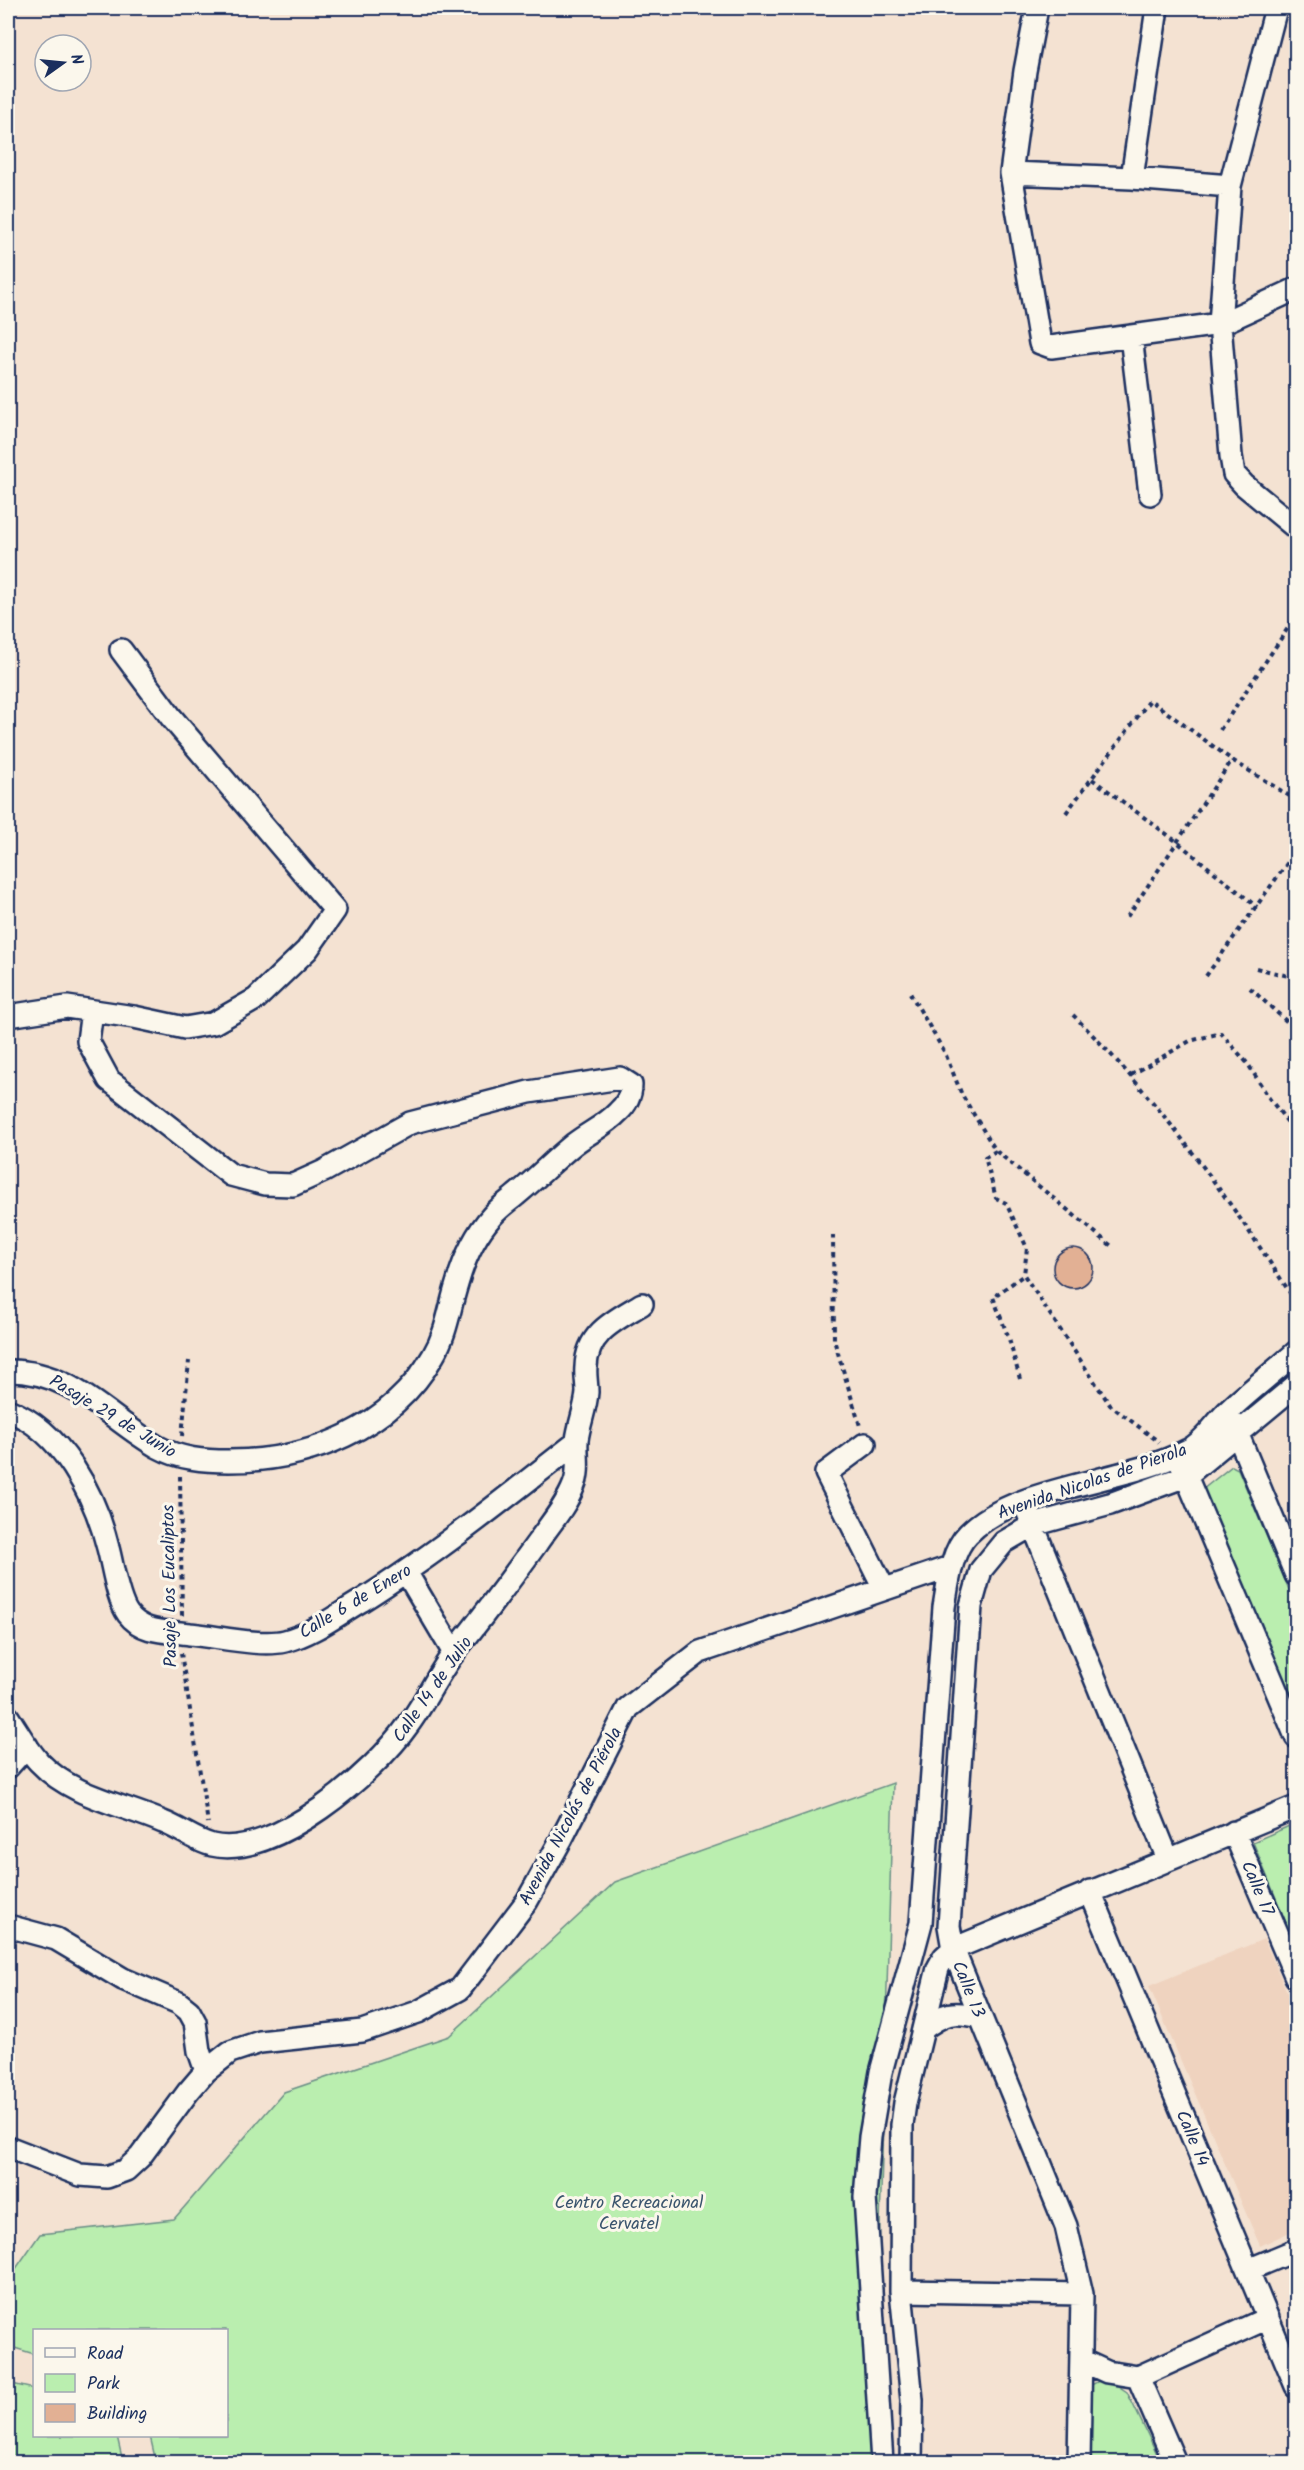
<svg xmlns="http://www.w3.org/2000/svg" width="1304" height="2470" font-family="Kalam,sans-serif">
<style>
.built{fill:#efd3bf}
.green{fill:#baeeaf;stroke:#6a8e86;stroke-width:1.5}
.building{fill:#e2b094;stroke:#1b2f5e;stroke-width:1.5}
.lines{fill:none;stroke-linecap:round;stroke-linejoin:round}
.minor-casing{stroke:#1b2f5e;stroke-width:26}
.path{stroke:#1b2f5e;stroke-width:4;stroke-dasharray:4.5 4.5;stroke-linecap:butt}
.minor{stroke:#fbf7ec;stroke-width:21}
.labels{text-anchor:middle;stroke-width:6;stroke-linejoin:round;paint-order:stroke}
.street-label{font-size:18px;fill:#1b2f5e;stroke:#fbf7ec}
.park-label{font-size:18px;fill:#3b556e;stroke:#fbf7ec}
</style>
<rect width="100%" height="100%" fill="#f4e2d2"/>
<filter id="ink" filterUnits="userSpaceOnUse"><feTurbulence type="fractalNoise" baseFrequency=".0167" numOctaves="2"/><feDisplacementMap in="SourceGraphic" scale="12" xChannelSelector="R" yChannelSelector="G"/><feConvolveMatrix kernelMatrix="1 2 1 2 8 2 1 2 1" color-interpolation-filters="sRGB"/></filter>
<g filter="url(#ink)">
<path class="built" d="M1264,1939L1296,2013V2229L1260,2246L1149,1986Z"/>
<path class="green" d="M1232,1466L1238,1469L1296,1606V1728L1197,1494Z
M893,1783L873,2462H156L150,2436H226V2330H34V2354L8,2346V2280L40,2234L174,2219L284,2092L449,2036L615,1882Z
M1296,1823V1947L1253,1842Z
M1099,2381L1118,2386L1127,2392L1161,2462H1090L1088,2391L1093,2384Z
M8,2383L34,2389V2436H117L123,2462H8Z"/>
<path class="building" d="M1053 1268a20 20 0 1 1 40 0a20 20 0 1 1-40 0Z"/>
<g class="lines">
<defs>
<path id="minor" d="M1037,8L1025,71L1011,173L1040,343L1051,347L1220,324L1296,289
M1276,8L1230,186L1220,324L1231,456L1234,474L1244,485L1296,528
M1011,173L1132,178L1230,186
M1132,178L1157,8
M1131,336L1150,494
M8,1016L67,1007L134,1017L185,1028L214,1023L256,999L307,950L335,910L171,717L121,650
M8,1371C72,1370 107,1418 158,1447C180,1459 204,1461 229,1461C308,1461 391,1429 433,1356C447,1333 449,1309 457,1284C464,1259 475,1235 492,1216C500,1207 508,1202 516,1195C536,1179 554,1160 574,1144C588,1133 606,1125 618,1112C626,1105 631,1095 631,1085L620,1078L529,1092L410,1123L324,1171L293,1185L265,1184L231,1175L109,1080L88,1041L92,1011
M8,1410C62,1431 95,1495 108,1548C113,1566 117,1599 128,1614C143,1634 168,1631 190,1634C215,1636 261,1647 285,1641C313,1634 337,1615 361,1601C437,1553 507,1497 577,1442
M1233,1423L1296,1575
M865,1444L826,1473L884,1589
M1181,1464L1296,1737
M1028,1513L1168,1859
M406,1572L454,1653
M8,1717C18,1732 27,1749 39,1762C71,1796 121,1804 163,1822C179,1828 196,1841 212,1845C274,1860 375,1772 408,1725C426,1701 438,1673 456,1650C484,1615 511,1579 537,1543C550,1524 566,1506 574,1485C580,1471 576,1455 577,1440C579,1424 586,1408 587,1392C587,1383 585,1375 586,1367C587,1332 616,1320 642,1304
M8,1767L27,1746
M1234,1832L1296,1977
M1090,1891L1296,2386
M8,1926L56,1939L123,1979L179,2003L189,2011L195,2022L199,2051L206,2071
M923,2029C945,2012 953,2011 981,2017
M8,2147L80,2175L107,2177L126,2170L140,2157L188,2092L206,2071L230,2052L260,2042L362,2031L418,2012L460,1989L527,1901L561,1840L628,1708L700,1652L950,1567
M1248,2270L1296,2250
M901,2291L1082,2294
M1081,2360L1107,2372L1138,2377L1268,2318
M1138,2377L1175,2462
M882,2462L865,2197L870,2137L881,2072L921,1923L944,1607C948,1584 951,1551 968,1534C1015,1485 1127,1483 1188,1450C1203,1443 1215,1424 1227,1412C1249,1391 1274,1372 1296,1352
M911,2462L912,2400L901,2291L902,2125L905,2103L938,1968L944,1957L953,1949L1296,1807
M1079,2462L1082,2294L1066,2226L953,1949L949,1926L971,1606L981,1570L1004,1542L1033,1525L1110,1504L1186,1476L1296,1385"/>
</defs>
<use href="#minor" class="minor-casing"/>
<path class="path" d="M1220,730L1296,616
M1092,779L1176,841L1257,907
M1066,813L1150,700L1232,760L1296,800
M1127,917L1232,760
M1256,968L1296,978
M1206,976L1296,851
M1250,988L1296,1030
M910,993L945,1053L962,1095L996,1151L985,1157L996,1198L1006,1203L1027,1248L1024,1275L1110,1405L1159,1442
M1073,1015C1161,1102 1229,1199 1296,1302
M1131,1075L1190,1041L1221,1033L1248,1064L1269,1098L1296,1133
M996,1151L1114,1248
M833,1235L834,1340L860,1426
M1292,1245L1296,1242
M1020,1379L1009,1339L993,1297L1024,1275
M182,1436L189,1361
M180,1476L182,1616
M181,1653L208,1823"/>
<use href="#minor" class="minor"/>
</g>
</g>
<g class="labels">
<g class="street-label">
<text transform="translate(113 1416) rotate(31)" y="6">Pasaje 29 de Junio</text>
<text transform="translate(1092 1481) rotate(-19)" y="6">Avenida Nicolas de Pierola</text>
<text transform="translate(169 1586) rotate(-91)" y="6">Pasaje Los Eucaliptos</text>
<text transform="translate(355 1601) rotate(-31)" y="6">Calle 6 de Enero</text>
<text transform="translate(432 1689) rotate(-55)" y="6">Calle 14 de Julio</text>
<text transform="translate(570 1816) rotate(-62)" y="6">Avenida Nicolás de Piérola</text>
<text transform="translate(1258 1888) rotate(67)" y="6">Calle 17</text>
<text transform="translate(969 1989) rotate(68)" y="6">Calle 13</text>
<text transform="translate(1193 2138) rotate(67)" y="6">Calle 14</text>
</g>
<g class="park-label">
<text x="629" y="2208">Centro Recreacional<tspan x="629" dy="21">Cervatel</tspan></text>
</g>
</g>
<rect width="1304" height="2470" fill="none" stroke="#fbf7ec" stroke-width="30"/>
<rect x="15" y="15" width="1274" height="2440" fill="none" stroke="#1b2f5e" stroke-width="2" filter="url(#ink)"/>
<rect x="33" y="2329" width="195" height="108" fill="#fbf7ec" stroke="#a1a7b3" stroke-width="1.5"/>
<rect x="45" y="2348" width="30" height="9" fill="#fbf7ec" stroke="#a1a7b3" stroke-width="1.5"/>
<text x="87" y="2359" font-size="18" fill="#1b2f5e">Road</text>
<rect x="45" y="2374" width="30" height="18" fill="#baeeaf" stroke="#a1a7b3" stroke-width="1.5"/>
<text x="87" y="2389" font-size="18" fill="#1b2f5e">Park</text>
<rect x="45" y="2404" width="30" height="18" fill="#e2b094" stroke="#a1a7b3" stroke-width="1.5"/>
<text x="87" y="2419" font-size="18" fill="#1b2f5e">Building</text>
<g transform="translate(63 63) rotate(75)"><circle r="28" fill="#fbf7ec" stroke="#a1a7b3" stroke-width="1.5"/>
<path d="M0-4.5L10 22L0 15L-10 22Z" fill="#1b2f5e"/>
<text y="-9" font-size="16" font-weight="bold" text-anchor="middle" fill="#1b2f5e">N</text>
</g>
</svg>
